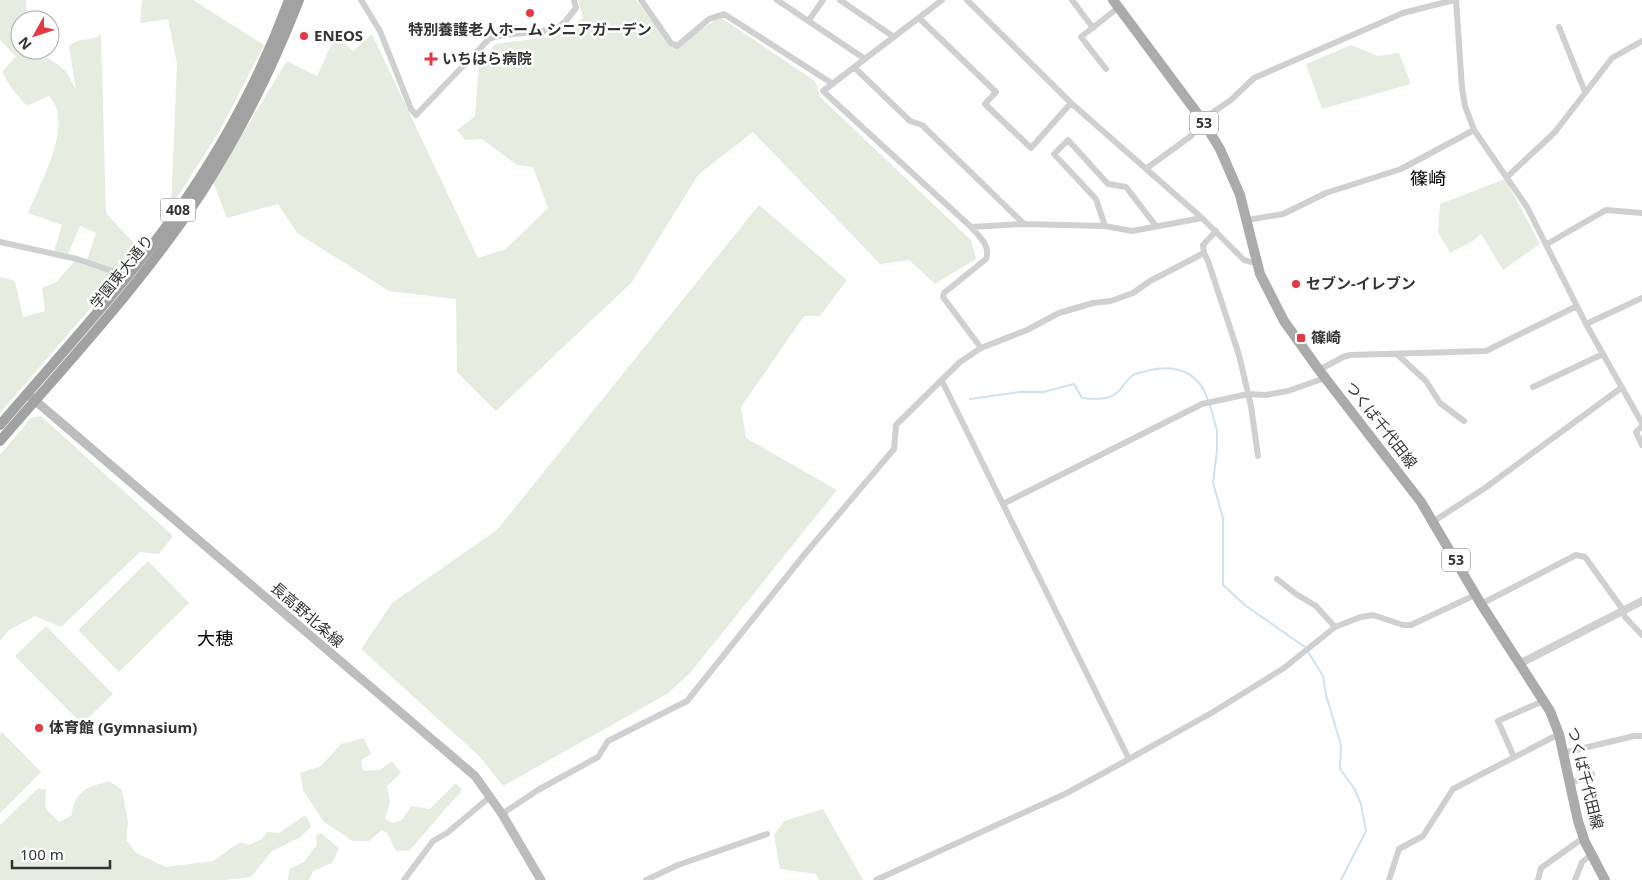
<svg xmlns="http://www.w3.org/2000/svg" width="1642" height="880" font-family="'Noto Sans','Noto Sans JP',sans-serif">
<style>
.green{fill:#e6ecdf}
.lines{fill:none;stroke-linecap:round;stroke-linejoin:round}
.stream{stroke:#cfe2ee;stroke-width:2}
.minor{stroke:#d0d0d0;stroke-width:6}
.tertiary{stroke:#d0d0d0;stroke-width:8}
.secondary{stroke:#bdbdbd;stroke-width:9}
.primary{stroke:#ababab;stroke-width:10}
.trunk{stroke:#a2a2a2;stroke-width:10}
.poi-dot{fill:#e63946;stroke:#fff;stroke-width:2}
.labels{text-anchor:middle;stroke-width:5;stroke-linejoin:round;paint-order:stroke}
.shield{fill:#fff;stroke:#707070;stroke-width:1}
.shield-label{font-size:14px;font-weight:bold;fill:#333}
.poi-label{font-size:15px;font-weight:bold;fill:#333;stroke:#fff;text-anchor:start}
.street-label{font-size:15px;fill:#333;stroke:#fff}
.quarter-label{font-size:18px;fill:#000;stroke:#fff}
</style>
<rect width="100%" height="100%" fill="#fff"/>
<path class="green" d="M0,0H26L27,20H20V50H38L66,71L76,90L69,46C79,37 92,42 101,34L106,213L140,250L121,272L87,260L96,233L80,226L68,254L54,251L62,225L28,213C40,183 75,124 49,96L27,106L12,89L2,72L16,56L0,40Z
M142,0H193L264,45L219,132L171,207L177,64L168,19L140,23Z
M578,0H636L673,48L720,17L815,81L821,98L971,240L976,259L935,284L909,260L880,264L753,132L698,175L632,282L496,411L457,372L456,299L389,291L297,233L278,204L227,218L213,182L287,61L317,76L336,35L353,51L372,34L478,258L506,249L548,208L533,167L517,165L482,139L465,140L457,130L475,116L479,65L495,44L555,36L583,18Z
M1351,45L1378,56L1399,53L1411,84L1322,109L1306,64Z
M1505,179L1540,244L1503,270L1481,234L1471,242L1450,253L1438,232L1440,204Z
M759,205L847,280L820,316H804L741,407L746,438L837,490L690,673L667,694L503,786L480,757L361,649L392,603L497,530Z
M76,260L119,275L0,413V277L15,281L23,317L45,311L42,288L56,282Z
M41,416L173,536L159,554L140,552L61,627L35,616L9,630L0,641V455L31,418Z
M148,561L189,603L119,672L78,630Z
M46,626L113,694L82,724L15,656Z
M2,732L41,772L0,813V735Z
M364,738L371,754L361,760L363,771L380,770L392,761L401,773L387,786L390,802L385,819L393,823L402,820L411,806L430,809L456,783L462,790L409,851H396L387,833L382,830L369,841H353L324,822L303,790L300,773L321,766L341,744Z
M109,781L122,790L128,822L126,840L136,853L166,867L213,861L240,842L249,845L262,839L267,832L279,833L304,816L307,817L311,827L299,838L272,851L251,877L225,880H0V825L37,789H46L45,808L59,822L71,816C76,790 85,788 109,781Z
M823,809L863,880H819L816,874L780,869L774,835L784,821Z
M321,833L339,848L332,863L313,871L309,880H288L289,869L304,862L317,845L316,835Z"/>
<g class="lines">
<path class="stream" d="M970,399L1020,392H1043L1074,384L1082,398C1095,399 1109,401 1119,391C1123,386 1127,380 1132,376C1136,372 1145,372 1150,370C1177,364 1200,373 1208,401
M1210,405L1217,431V450L1213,483L1223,518V585L1246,606L1305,647L1323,676L1326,695L1341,745L1340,769L1354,788L1361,804L1366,831L1341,880"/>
<path class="minor" d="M361,0L380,31L411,109L416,115L489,39C507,30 543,36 560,26C566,22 572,13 576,8L574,0
M641,0L671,43L677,46L709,19L724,14L833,84
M777,0L865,59
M840,0L894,37
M942,0L823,91L971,227C979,236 991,246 986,259L944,293L943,297L981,348
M967,0L1071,103L1202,218L1244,260L1257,264
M1072,0L1093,28
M1456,0L1462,88L1465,106L1474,130L1527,207L1586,324L1642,423
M919,18L996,92L985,104L1031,148L1071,103
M809,20L823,0
M1559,27L1585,92
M854,67L910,121L922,125L1024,224
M1106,69L1081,37L1119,7
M1147,168L1191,136L1206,117L1231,100L1254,78L1403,13L1454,0
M1507,177L1555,132L1612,58L1642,41
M1247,220L1283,214L1326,193L1401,169L1474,130
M1105,226L1096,199L1054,154L1068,140L1108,184L1126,187L1156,226
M971,227L1024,224L1105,226L1132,231L1202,218
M1216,231L1203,245L1204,253L1208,261L1239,355L1251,406L1258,456
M0,242L77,259L127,276
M1547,244L1606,210L1642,213
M1586,324L1642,298
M1397,354L1426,381L1440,403L1464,421
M1319,370L1343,357L1350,355L1486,351L1577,306
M942,381L1129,759
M1533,387L1603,354
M1642,426L1636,432L1642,445
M1003,504L1202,404L1248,394L1266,395L1288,391L1325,378
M1434,521L1485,488L1621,388
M1277,579L1296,594L1316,606L1335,627
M1481,604L1576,555L1585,557L1621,607L1625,617L1642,635
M1563,753L1634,736H1642
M1514,757L1498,721L1543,701
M1569,784L1592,774
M502,814L538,790L598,757L608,741L687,701L804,555L894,449L896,425L960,362L981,348L1027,330L1059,313L1093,303L1111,301L1133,293L1150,281L1204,253
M404,880L433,841L447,833L491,796
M646,880L678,865L767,834
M876,880L1067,793L1129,759L1213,712L1284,668L1335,627L1361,617L1373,615L1403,625H1411L1475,595
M1389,880L1399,849L1423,836L1453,789L1559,734
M1538,880L1541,868L1583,838
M1575,880L1582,862L1591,855"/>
<path class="tertiary" d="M1519,664L1642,601"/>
<path class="secondary" d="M31,397L475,776L502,814L541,880"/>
<path class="primary" d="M1113,0L1203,121L1220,149L1240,195L1260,274L1284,321L1319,370L1421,502L1481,604L1550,711L1559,734L1578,821L1585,842L1605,880"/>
<path class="trunk" d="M0,425C59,356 121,289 174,216C221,150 261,76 289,0
M0,441C69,361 144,281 202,192C241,131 273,67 299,0"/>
</g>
<g class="poi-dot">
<circle cx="530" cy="13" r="5"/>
<circle cx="304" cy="36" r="5"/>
<path d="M428.5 51.5h5v5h5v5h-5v5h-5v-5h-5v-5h5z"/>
<circle cx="1296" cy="284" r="5"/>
<rect x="1296" y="333" width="10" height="10" rx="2.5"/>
<circle cx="39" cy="728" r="5"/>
</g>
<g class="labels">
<g class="shield">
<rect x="1190" y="111.5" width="28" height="23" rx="4"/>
<rect x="160.5" y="198.5" width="35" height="23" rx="4"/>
<rect x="1442" y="548.5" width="28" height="23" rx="4"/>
</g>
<g class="shield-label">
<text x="1204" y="128">53</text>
<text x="178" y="215">408</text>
<text x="1456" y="565">53</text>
</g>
<g class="poi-label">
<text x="530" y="35" text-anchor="middle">特別養護老人ホーム シニアガーデン</text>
<text x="314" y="41">ENEOS</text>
<text x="442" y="64">いちはら病院</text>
<text x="1306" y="289">セブン-イレブン</text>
<text x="1311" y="343">篠崎</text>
<text x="49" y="733">体育館 (Gymnasium)</text>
</g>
<g class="street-label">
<text transform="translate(122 272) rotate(-51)" y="5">学園東大通り</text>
<text transform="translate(1381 425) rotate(52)" y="5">つくば千代田線</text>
<text transform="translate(307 615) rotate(41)" y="5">長高野北条線</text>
<text transform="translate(1585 778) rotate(76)" y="5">つくば千代田線</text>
</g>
<g class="quarter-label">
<text x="1428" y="185">篠崎</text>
<text x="215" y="645">大穂</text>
</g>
</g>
<g transform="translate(35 35) rotate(230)"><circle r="24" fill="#ffffff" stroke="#adadad"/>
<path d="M0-4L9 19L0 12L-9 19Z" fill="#e63946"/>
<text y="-8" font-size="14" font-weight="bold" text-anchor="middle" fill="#333333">N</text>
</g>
<path d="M12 860v8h98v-8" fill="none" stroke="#333333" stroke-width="2.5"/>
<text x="20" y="860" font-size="15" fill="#333333" stroke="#ffffff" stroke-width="4" paint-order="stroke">100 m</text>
</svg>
